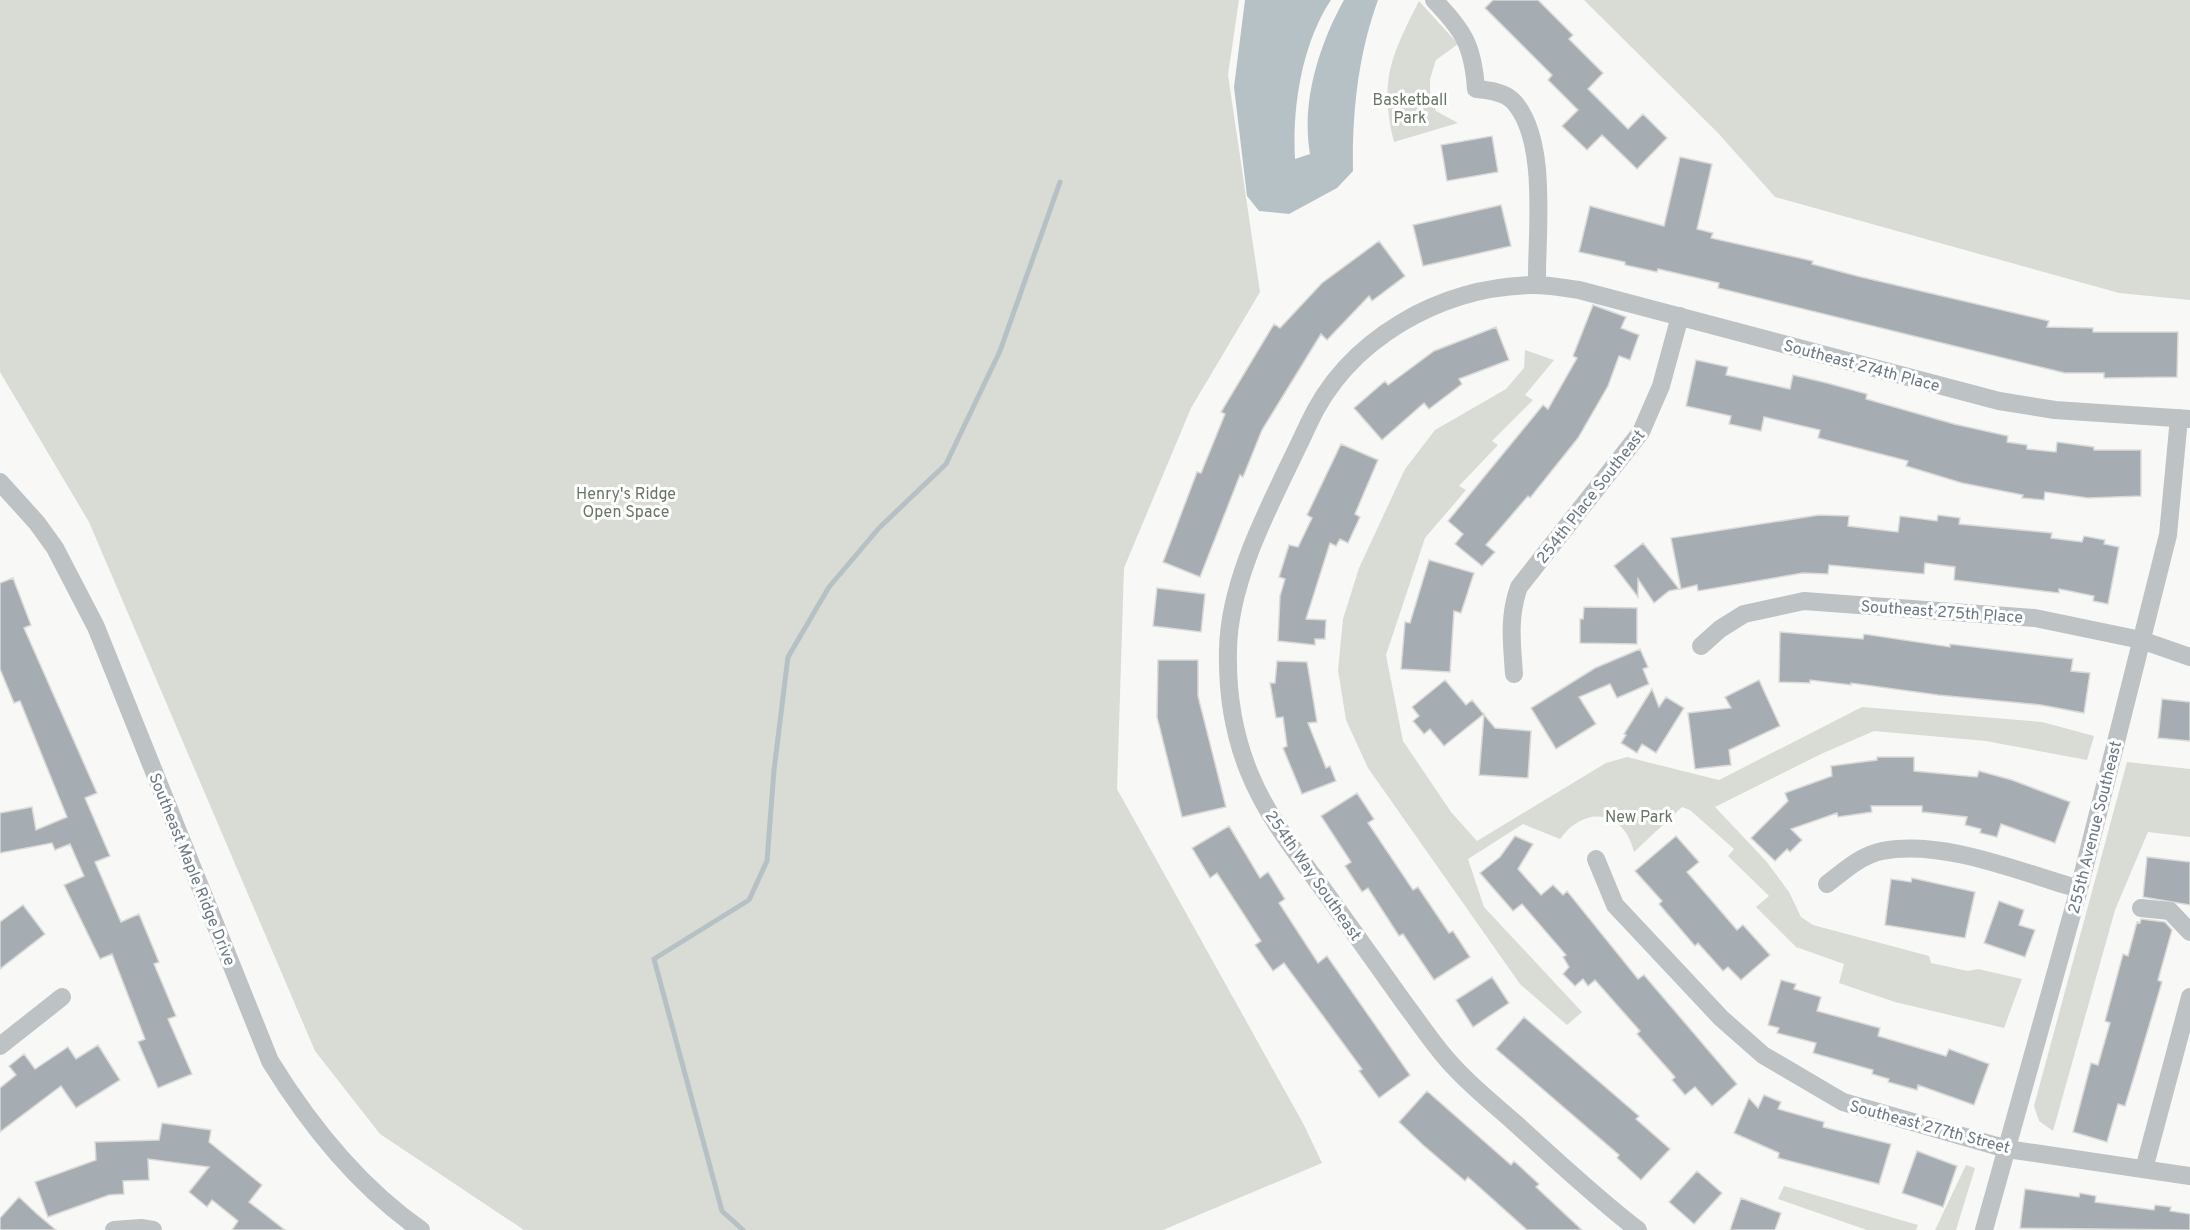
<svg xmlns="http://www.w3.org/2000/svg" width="2190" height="1230" font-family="Overpass,sans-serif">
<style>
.green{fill:#d8dcd5}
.water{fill:#b6c1c5}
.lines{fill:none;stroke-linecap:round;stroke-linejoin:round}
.stream{stroke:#b6c1c5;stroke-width:5}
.building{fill:#a5adb2;stroke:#dadad8;stroke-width:1.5}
.minor{stroke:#bdc2c5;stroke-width:18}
.labels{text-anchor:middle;stroke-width:6;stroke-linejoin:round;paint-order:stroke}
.park-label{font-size:16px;fill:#677664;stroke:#fff}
.street-label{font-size:16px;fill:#6a7884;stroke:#fff}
</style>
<rect width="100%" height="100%" fill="#f8f8f6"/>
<path class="green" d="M0,0H1239L1228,75L1260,292L1191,408L1124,568L1117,789L1304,1125L1322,1163L1163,1230H524L380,1134L315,1051L89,522L0,372Z
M1584,0H2190V300L2119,293L1775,197L1719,134Z
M1419,1L1458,44L1436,60L1430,79V94L1436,111L1458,123L1394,142C1379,81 1391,56 1419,1Z
M1525,350L1554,360L1525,395L1533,400L1492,441L1498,445L1459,486L1466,490L1425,538L1386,655L1403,741L1451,812L1477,841L1606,763L1627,757L1719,780L1862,707L2042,722L2094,736L2087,760L1986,741L1874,731L1821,754L1715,807L1766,861L1789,892L1801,917L1813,925L1929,956L1931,963L1968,971L1978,969L2022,979L2004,1028L1895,1002L1839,983L1844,964L1796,947L1756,907L1769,896L1728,856L1734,849L1690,810L1682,807L1634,852C1624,810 1585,805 1560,839L1523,824L1468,859L1484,907L1582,1012L1567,1025L1520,984L1368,768L1346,720L1338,670L1343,619L1359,568L1405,469L1435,430L1506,389L1524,368Z
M2127,762L2190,769V837L2148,832L2115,910L2053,1131L2039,1121L2034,1106Z
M1966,1165L1975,1168L1956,1230H1935Z
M1784,1186L1918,1225L1916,1230H1867L1778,1199Z"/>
<path class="water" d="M1245,0H1331C1302,43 1292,108 1295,159L1310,154C1301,102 1319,45 1344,0H1378C1358,55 1352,113 1353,171L1337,188L1289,214L1259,211L1247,196L1234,87Z"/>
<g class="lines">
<path class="stream" d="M743,1230L722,1211L654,959L749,900L767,861L774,770L788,657L829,587L879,528L946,464L1000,351L1060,182"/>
</g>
<path class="building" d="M1493,0H1538L1573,35L1569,39L1603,73L1588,89L1628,129L1643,114L1667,138L1637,169L1602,135L1587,150L1562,126L1578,110L1548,80L1552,75L1485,8Z
M1492,136L1498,172L1447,181L1441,145Z
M1680,157L1712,164L1697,229L1713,233L1711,238L1813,261L1812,264L1857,276L2049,321L2047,327L2093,328V332H2178L2177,377L2104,378V373H2065L1718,288L1719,283L1658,269L1657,272L1625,265V262L1579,252L1590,206L1664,226Z
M1501,205L1511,246L1423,266L1413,225Z
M1379,241L1405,276L1372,301L1369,296L1327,340L1321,334L1262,430L1243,477L1240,475L1200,577L1163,562L1197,472L1201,473L1225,414L1221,412L1274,324L1280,328L1322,283Z
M1593,305L1626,317L1621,328L1639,335L1630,360L1619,356L1608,386L1578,438L1530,498L1528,496L1486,545L1495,552L1482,566L1455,544L1463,534L1448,521L1543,405L1548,409L1577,358L1573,356Z
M1496,327L1509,360L1459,379L1462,384L1429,409L1424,403L1382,440L1354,408L1385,381L1388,385L1434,351Z
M1696,360L1728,367L1726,375L1790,389L1793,375L1827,383L1867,394L1866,399L1954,424L2008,436L2007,442L2027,445V449L2056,452L2057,442L2094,447V450H2141V496L2088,498L2045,492L2044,500L2022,498L2023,495L1962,483L1906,466L1908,461L1818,438L1820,430L1764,417L1761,431L1729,424L1731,416L1686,406Z
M1341,444L1378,460L1355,514L1360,517L1348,543L1340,539L1336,546L1330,543L1306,619L1326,620L1325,639H1315V645L1278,641L1280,596L1285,579L1279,577L1289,545L1298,547L1312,518L1307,515Z
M1819,515L1849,516L1848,526L1898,532L1900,516L1937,521L1938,515L1960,518L1959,524L2052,533L2051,538L2082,542L2084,536L2105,540L2104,544L2119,547L2108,604L2093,601L2094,596L2059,589V593L1954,580L1955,567L1925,563L1924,574L1829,565L1828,574L1803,573L1698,591L1697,585L1681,589L1671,538Z
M1643,543L1679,589L1669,591L1654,603L1638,579V597L1614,566Z
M1429,560L1474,573L1461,613L1454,611L1450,672L1401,669L1405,622L1410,623Z
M13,578L31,625L24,628L97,793L85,798L110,856L95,862L121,922L139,914L159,962L154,964L176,1016L168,1019L192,1074L158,1088L138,1042L145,1039L112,954L100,959L64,885L84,876L70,844L55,850L52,843L0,853V813L32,807L36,830L67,817L20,701L14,703L0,669V583Z
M1157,588L1205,594L1201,632L1153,626Z
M1584,607L1637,608V644L1580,643V619H1583Z
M1780,632L1863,639L1864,634L1950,647V644L2073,659L2071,671L2090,673L2084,713L2041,705L1938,695L1851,683V685L1810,680V683L1779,682Z
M1640,649L1648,667L1643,669L1649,684L1617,698L1610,684L1579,697L1596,724L1556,749L1531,708L1595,668Z
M1158,660H1198V696L1226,807L1182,817L1157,717Z
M1277,661L1307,662L1317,722L1308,723L1326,768L1330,766L1336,781L1302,794L1283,748L1287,746L1283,717L1276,718L1270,683H1275Z
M1445,680L1466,705L1472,700L1495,728L1531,731L1528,778L1479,775L1484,714L1444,746L1430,729L1424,734L1413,721L1419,716L1412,707Z
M1759,680L1780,726L1729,750L1731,765L1695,769L1688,713L1731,708L1725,697Z
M1652,689L1659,707L1666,697L1684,708L1656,753L1642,744L1637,753L1621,743L1626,735L1624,734Z
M2162,699L2190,702V741L2158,738Z
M1877,757H1914V771L1977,777L1979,771L2012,780L2070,802L2055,843L2001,824L1997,837L1980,833L1981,829L1965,825L1967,817L1922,812V806H1871L1872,812L1838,817L1837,813L1791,829L1802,840L1790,852L1787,849L1775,861L1751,838L1788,801L1785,793L1832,776L1831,766L1877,760Z
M1357,793L1374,819L1368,823L1413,890L1418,887L1449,933L1453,931L1470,957L1434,980L1403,934L1399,936L1368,888L1362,892L1345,866L1351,862L1321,816Z
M1229,826L1260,878L1268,872L1285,899L1279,903L1318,963L1327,956L1410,1075L1379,1098L1359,1071L1362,1069L1284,963L1273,971L1255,945L1261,941L1217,873L1210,878L1192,848Z
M1515,836L1533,844L1518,869L1541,895L1553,885L1563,895L1567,891L1638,979L1644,975L1737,1084L1712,1106L1695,1087L1685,1095L1672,1080L1675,1077L1637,1034L1640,1031L1595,980L1588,986L1583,979L1575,986L1563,974L1569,967L1563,957L1566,955L1522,904L1513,911L1480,873L1500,857Z
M1676,836L1699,862L1687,872L1737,930L1743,925L1770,955L1741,980L1728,967L1723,971L1698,943L1695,946L1659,904L1662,901L1635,871Z
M2147,857L2190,862V905L2143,897Z
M1912,878L1975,892L1965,938L1885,925L1891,879L1911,882Z
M1999,901L2024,910L2019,925L2035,930L2025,957L1984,943Z
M23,905L45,934L0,969V922Z
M2141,919L2165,922L2172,930L2158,980L2162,982L2136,1070L2125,1106L2118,1104L2107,1142L2073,1132L2091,1063L2098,1065L2110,1023L2105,1021L2123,954L2128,956L2137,922L2140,923Z
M1492,977L1509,1003L1473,1027L1456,1000Z
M1781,980L1796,984L1794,989L1821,997L1817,1011L1880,1028L1878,1036L1946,1056L1949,1049L1989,1064L1974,1105L1918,1085L1917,1090L1888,1082L1889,1079L1872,1074L1873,1070L1813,1053L1816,1043L1777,1033L1779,1028L1768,1025Z
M1524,1017L1639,1116L1636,1119L1670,1149L1641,1180L1617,1158L1619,1155L1496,1049Z
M98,1045L120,1080L76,1108L61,1086L0,1132V1088L16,1075L9,1066L24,1054L35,1069L68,1047L76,1059Z
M1427,1091L1511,1165L1514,1161L1539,1184L1536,1187L1582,1230H1527L1468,1177L1465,1181L1423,1145L1399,1122Z
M1764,1095L1781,1102L1778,1109L1824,1122L1823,1127L1891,1144L1879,1184L1778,1158L1779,1153L1734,1133L1749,1098L1758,1108Z
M162,1123L211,1130L209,1142L262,1185L249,1202L285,1230H232L238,1221L212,1200L207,1207L189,1192L209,1167L148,1159L149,1180L123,1181L124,1194L109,1195L48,1217L35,1182L96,1160L95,1142L159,1140Z
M1917,1151L1957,1166L1943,1207L1902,1193Z
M1697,1171L1722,1193L1694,1224L1669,1202Z
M2025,1189L2079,1197L2080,1193L2096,1196L2095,1202L2154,1210L2155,1205L2171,1207L2170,1211L2190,1214V1230L2020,1228Z
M19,1197L37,1214L56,1230H0V1218Z
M1741,1198L1781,1213L1775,1230H1730Z"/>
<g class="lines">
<path class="minor" d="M1434,0C1464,31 1473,46 1476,89C1489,90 1505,92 1514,102C1549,142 1536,234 1537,285
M0,482L37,523L55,548L96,627L270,1061C310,1126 358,1186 421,1230
M1701,646L1720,629L1744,614L1804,601L2035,618L2141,640L2190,657
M1514,674C1512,644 1508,617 1519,587L1641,432L1661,386L1680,316
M1596,859L1615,905L1721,1018L1763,1055L1843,1102L2007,1149L2190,1176
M1827,884C1843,872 1861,855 1882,851C1943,839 2020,872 2079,889
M2141,908L2170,911L2190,932
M0,1046L62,997
M2144,1169L2190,997
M114,1230L141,1228L153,1230
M1638,1230C1595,1197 1556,1160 1515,1123C1495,1105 1472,1087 1453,1066C1435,1047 1421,1025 1405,1004C1381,970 1357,937 1333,903C1303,861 1268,820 1249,772C1234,735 1227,691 1228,650C1229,574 1277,493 1308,425C1347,339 1441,286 1534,285C1549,285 1564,288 1579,290L1999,401L2055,410L2190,419
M1984,1230L2079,889L2168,535L2179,418"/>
</g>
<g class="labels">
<g class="park-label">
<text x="1410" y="105">Basketball<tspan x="1410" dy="18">Park</tspan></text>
<text x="626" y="499">Henry's Ridge<tspan x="626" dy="18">Open Space</tspan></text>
<text x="1639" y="822">New Park</text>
</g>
<g class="street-label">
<text transform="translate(1862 365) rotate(15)" y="6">Southeast 274th Place</text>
<text transform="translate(1590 496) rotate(-52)" y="6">254th Place Southeast</text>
<text transform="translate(1942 611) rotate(4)" y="6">Southeast 275th Place</text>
<text transform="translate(2094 827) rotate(-76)" y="6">255th Avenue Southeast</text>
<text transform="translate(193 869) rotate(68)" y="6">Southeast Maple Ridge Drive</text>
<text transform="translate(1314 875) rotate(55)" y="6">254th Way Southeast</text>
<text transform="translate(1930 1126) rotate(15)" y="6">Southeast 277th Street</text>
</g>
</g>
</svg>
